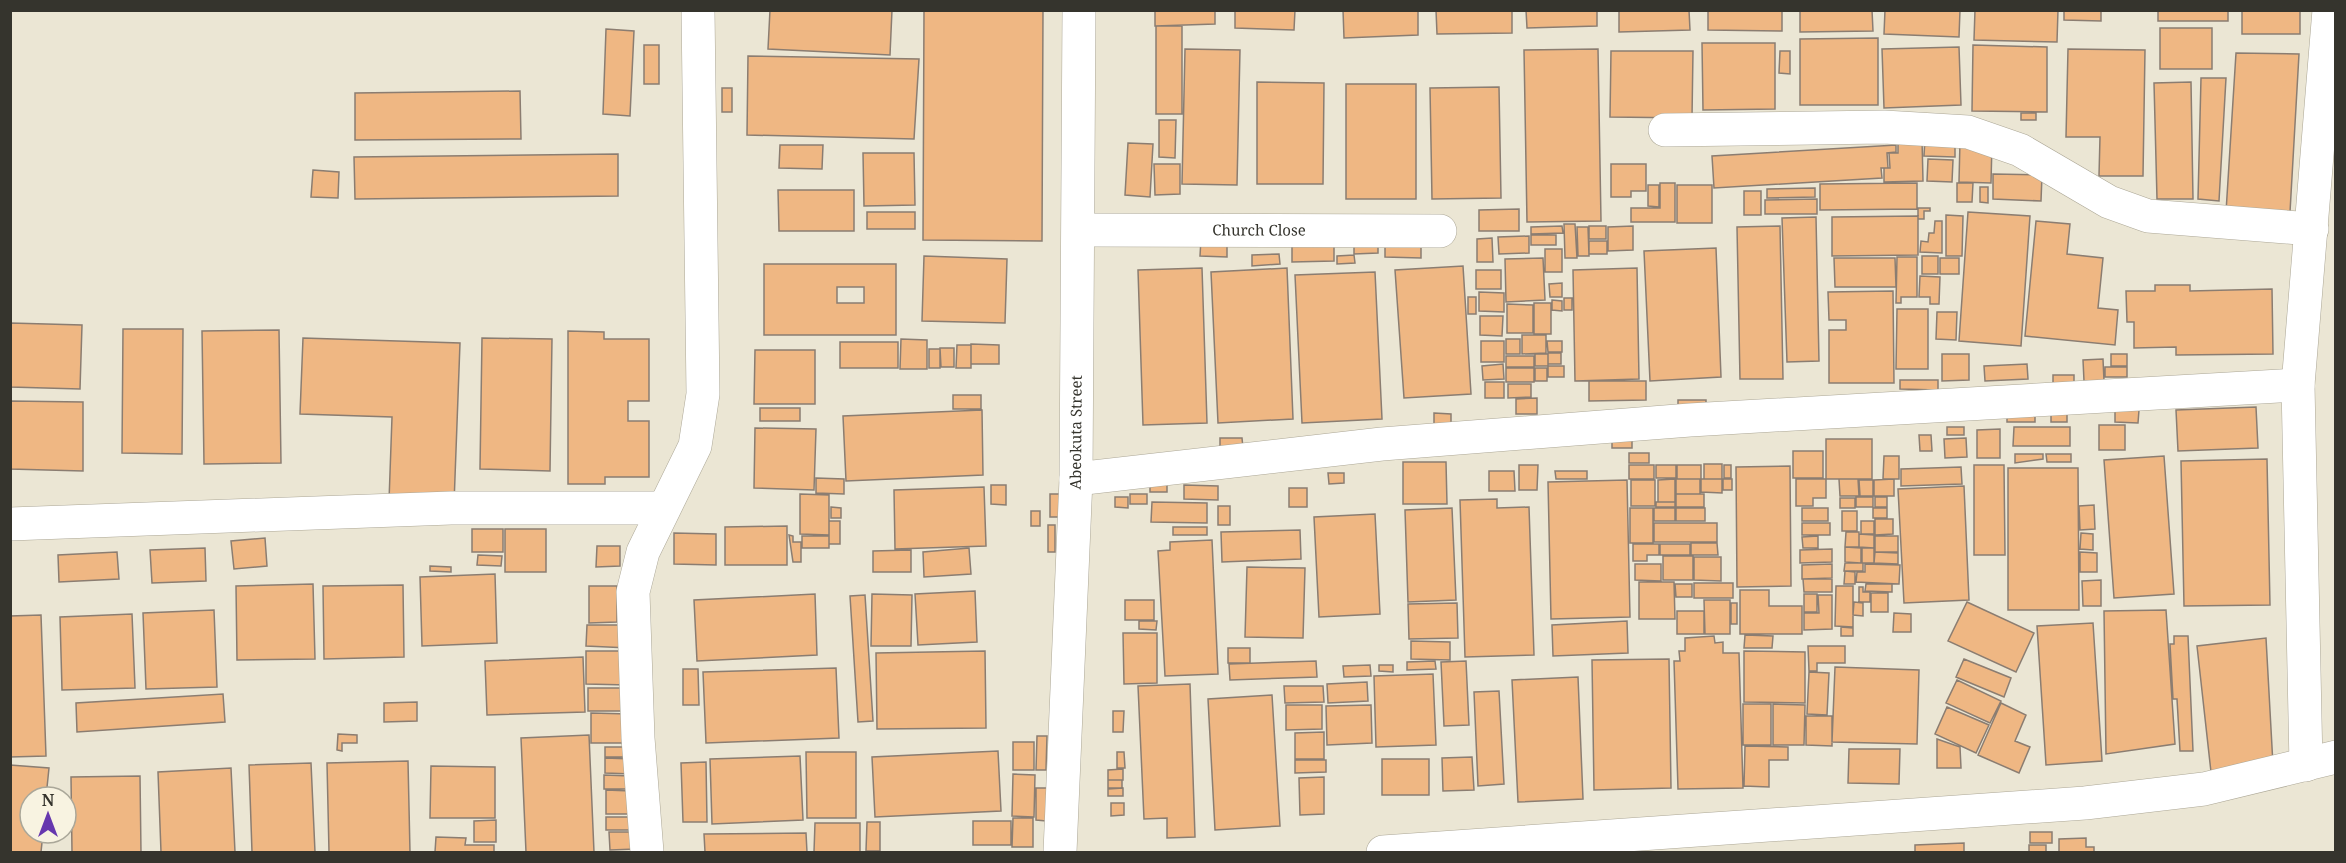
<svg xmlns="http://www.w3.org/2000/svg" width="2346" height="863" font-family="'Noto Serif',serif">
<style>
.building{fill:#efb783;stroke:#8b7d71;stroke-width:1.5;fill-rule:evenodd}
.lines{fill:none;stroke-linecap:round;stroke-linejoin:round}
.minor-casing{stroke:#aca796;stroke-width:34}
.minor{stroke:#fff;stroke-width:33}
.labels{text-anchor:middle;stroke-width:4.5;stroke-linejoin:round;paint-order:stroke}
.street-label{font-size:15px;fill:#35342d;stroke:#f8f3e1}
</style>
<rect width="100%" height="100%" fill="#ebe6d4"/>
<path class="building" d="M770,10H892L890,55L768,49Z
M924,10H1043L1042,241L923,240Z
M1155,10H1215V24L1155,26Z
M1235,10H1295L1294,30L1235,28Z
M1343,10H1418V35L1344,38Z
M1436,10H1512V33L1437,34Z
M1526,10H1597V26L1527,28Z
M1619,10H1689L1690,30L1619,32Z
M1708,10H1782V31L1708,30Z
M1800,10H1872L1873,31L1800,32Z
M1885,10H1960L1959,37L1884,34Z
M1975,10H2058L2057,42L1974,40Z
M2064,10H2101V21L2064,20Z
M2158,10H2228V21H2158Z
M2242,10H2300V34H2242Z
M1156,26H1182V114H1156Z
M2160,28H2212V69H2160Z
M606,29L634,31L630,116L603,114Z
M1878,38V105H1800V39Z
M1702,43H1775V109L1703,110Z
M644,45H659V84H644Z
M1973,45L2047,47V112L1972,111Z
M1959,47L1961,105L1884,108L1882,49Z
M1185,49L1240,50L1237,185L1182,184Z
M1598,49L1601,221L1527,222L1524,50Z
M2068,49L2145,50L2143,176H2099L2100,137H2066Z
M1611,51H1693L1692,118L1610,117Z
M1780,51H1790V74L1779,73Z
M2236,53L2299,54L2290,212H2226Z
M748,56L919,59L914,139L747,135Z
M2201,78H2226L2219,201L2198,199Z
M1257,82L1324,83L1323,184H1257Z
M2191,82L2193,199H2157L2154,83Z
M1346,84H1416V199H1346Z
M1499,87L1501,198L1432,199L1430,88Z
M722,88H732V112H722Z
M520,91L521,139L355,140V93Z
M2021,113H2036V120H2021Z
M1159,120H1176L1175,158L1159,157Z
M1925,138L1955,139V157L1924,156Z
M1922,139L1923,181L1884,182V168H1890L1889,153H1898V140Z
M1960,141L1992,143L1991,183L1959,182Z
M1128,143L1153,144L1150,197L1125,195Z
M780,145H823L822,169L779,168Z
M1896,145V152L1887,153L1888,168H1881L1882,178L1714,188L1712,156Z
M863,153H914L915,205L864,206Z
M618,154V196L355,199L354,157Z
M1928,159L1953,160L1952,182L1927,181Z
M1154,164H1180V194L1155,195Z
M1611,164H1646V191H1631V197H1611Z
M313,170L339,172L338,198L311,197Z
M1993,174L2042,175L2041,201L1993,199Z
M1660,183H1675V222H1631V208H1660Z
M1917,183V209L1820,210V184Z
M1957,183H1973L1972,202H1957Z
M1648,185H1659V207L1648,206Z
M1677,185H1712V223H1677Z
M1980,187H1988V203L1980,202Z
M1815,188V197L1767,198V189Z
M778,190H854V231H779Z
M1744,191H1761V215H1744Z
M1817,199V214H1765V200Z
M1918,208H1930V211H1924V219H1918Z
M1519,209V231H1479V210Z
M867,212H915V229H867Z
M1968,212L2030,216L2021,346L1959,341Z
M1946,215L1963,216L1962,256H1946Z
M1918,216V255L1832,256V217Z
M1816,217L1819,361L1787,362L1782,218Z
M1935,221H1942V253L1920,252L1921,241L1928,242L1929,233H1934Z
M2036,221L2070,224L2067,254L2103,258L2098,308L2118,310L2115,345L2025,336Z
M1564,224H1575L1577,258H1565Z
M1562,226L1563,233L1531,234V227Z
M1589,226H1606V239H1589Z
M1633,226V250L1608,251V227Z
M1780,226L1783,379H1740L1737,227Z
M1577,227H1588L1589,256H1578Z
M1531,235H1556V245H1531Z
M1529,236V253L1499,254L1498,237Z
M1492,238L1493,262H1477V239Z
M1201,239L1227,240V257L1200,256Z
M1292,239H1334V261L1292,262Z
M1378,239V253L1354,254V240Z
M1385,239L1421,240V258L1385,257Z
M1589,241H1607V254H1589Z
M1716,248L1721,377L1650,381L1644,251Z
M1545,249H1562V272H1545Z
M1279,254L1280,264L1252,266V255Z
M1354,255L1355,263L1337,264V256Z
M924,256L1007,259L1005,323L922,321Z
M1922,256H1938V274H1922Z
M1897,257H1917V297H1901V303H1896Z
M1543,258L1545,300L1506,302L1505,259Z
M1834,258H1895L1896,287H1835Z
M1940,258H1959V274H1940Z
M764,264H896V335H764ZM837,287H864V303H837Z
M1463,266L1471,394L1404,398L1395,270Z
M1202,268L1207,423L1143,425L1138,270Z
M1287,268L1293,419L1218,423L1211,272Z
M1637,268L1639,379L1575,381L1573,270Z
M1476,270H1501V289H1476Z
M1375,272L1382,419L1302,423L1295,275Z
M1920,276L1940,277L1939,304H1930V297H1919Z
M1562,283V297H1550L1549,284Z
M2155,285H2190V291L2272,289L2273,354L2176,355V347L2134,348V322H2127L2126,291H2155Z
M1893,291L1894,383H1829V330H1846V320H1829L1828,292Z
M1479,292L1504,293V312L1479,311Z
M1468,297H1476V314H1468Z
M1564,298H1572V310H1564Z
M1552,300L1562,301V311L1552,310Z
M1534,303H1551V334H1534Z
M1507,304L1533,305V333H1507Z
M1897,309H1928V369H1896Z
M1937,312H1957L1956,340L1936,339Z
M1480,316H1503L1502,336L1480,335Z
M10,323L82,325L80,389L10,387Z
M123,329H183L182,454L122,453Z
M279,330L281,463L204,464L202,331Z
M568,331L604,332V339H649V401H628V421H649V477H605V484H568Z
M1522,335H1546V353L1522,354Z
M303,338L460,343L454,504L389,501L392,417L300,414Z
M482,338L552,339L550,471L480,469Z
M901,339L927,340V369H900Z
M1506,339H1520V354H1506Z
M1481,341H1504V362H1481Z
M1547,341H1562V352H1548Z
M840,342H898V368H840Z
M971,344L999,345V364H971Z
M957,345H971V368H956Z
M940,348H954V367H941Z
M929,349H940V368H929Z
M755,350H815V404H754Z
M1548,353H1561V364H1548Z
M1535,354H1548V366H1535Z
M1942,354H1969V380L1942,381Z
M2111,354H2127V366H2111Z
M1506,356H1534V367H1506Z
M2103,359L2104,381H2084L2083,360Z
M1503,364L1504,379L1483,380L1482,366Z
M2027,364L2028,379L1985,381L1984,366Z
M1548,366H1564V377H1548Z
M2105,367H2127V377H2105Z
M1506,368H1534V382H1506Z
M1535,368H1547V381H1535Z
M2053,375H2074V387H2053Z
M1900,380H1938V390L1900,389Z
M1589,381H1646V400L1589,401Z
M1485,382H1504V398H1485Z
M1508,384H1531V397L1508,398Z
M953,395H981V409H953Z
M1537,398V414H1516V399Z
M1678,400H1706V411H1678Z
M10,401L83,402V471L10,469Z
M2256,407L2258,448L2178,451L2176,410Z
M760,408H800V421H760Z
M2115,409L2139,410L2138,423L2115,422Z
M982,410L983,475L846,481L843,416Z
M2007,410H2035V422H2007Z
M1434,413L1451,414V425L1434,424Z
M2051,414H2067V422H2051Z
M2099,425H2125V450H2099Z
M1947,427H1964V435H1947Z
M2014,427H2070V446H2013Z
M755,428L816,429L814,490L754,488Z
M2000,429V458H1977V430Z
M1612,430H1632V448H1612Z
M1919,435H1931L1932,451H1920Z
M1220,438H1242L1243,448L1220,449Z
M1966,438L1967,457L1945,458L1944,439Z
M1826,439H1872V479H1826Z
M1793,451H1823V478H1793Z
M1629,453H1649V463H1629Z
M2015,454H2043V459L2015,463Z
M2046,454H2071V462H2047Z
M1884,456H1899V479H1883Z
M2164,456L2174,594L2114,598L2104,460Z
M2267,459L2270,605L2184,606L2181,461Z
M1403,462H1446L1447,504H1403Z
M1704,464H1722V479H1704Z
M1519,465H1538L1537,490H1519Z
M1629,465H1654V479H1629Z
M1656,465H1676V478H1656Z
M1677,465H1701V479H1677Z
M1724,465H1731V478H1724Z
M1974,465H2004L2005,555H1974Z
M1790,466L1791,586L1737,587L1736,467Z
M1961,467L1962,484L1901,486V469Z
M2008,468H2078L2079,610H2008Z
M1489,471H1514L1515,491H1489Z
M1555,471H1587V479H1556Z
M1328,473H1344V483L1329,484Z
M816,478L844,479V494L816,493Z
M1675,479V502H1658V480Z
M1676,479H1700V494H1676Z
M1701,479H1722V493L1701,492Z
M1723,479H1732V490H1723Z
M1796,479H1826V498H1813V506H1796Z
M1839,479H1858L1859,496H1840Z
M1894,479V496H1874V480Z
M1627,480L1630,617L1551,619L1548,482Z
M1631,480H1655V506H1631Z
M1859,480H1873V496H1860Z
M1150,483H1167V492H1150Z
M991,485H1006V505L991,504Z
M1184,485L1218,486V500L1184,499Z
M1964,486L1969,600L1904,603L1898,489Z
M984,487L986,546L895,549L894,490Z
M1289,488H1307V507H1289Z
M800,494L829,495V535L800,534Z
M1050,494H1061V517H1050Z
M1130,494H1147V504H1130Z
M1676,494H1704V507H1676Z
M1115,497H1128V508L1115,507Z
M1856,497H1873V507H1856Z
M1875,497H1887V507H1875Z
M1840,498H1855V508H1840Z
M1497,499V508L1529,507L1534,655L1465,657L1460,500Z
M1152,502L1207,503V523L1151,522Z
M1656,502H1675V507H1656Z
M2094,505L2095,529L2080,530L2079,506Z
M1218,506H1230V525H1218Z
M831,507L841,508V518H831Z
M1452,508L1456,600L1408,602L1405,510Z
M1630,508H1653V543H1630Z
M1654,508H1675V521H1654Z
M1676,508H1705V521H1676Z
M1802,508H1828V521H1802Z
M1873,508H1887V518H1873Z
M1031,511H1040V526H1031Z
M1842,511H1857V531H1842Z
M1375,514L1380,614L1319,617L1314,517Z
M1875,519H1893V534L1875,535Z
M829,521H840V544H829Z
M1861,521H1874V534H1861Z
M1654,523H1717V542H1654Z
M1802,523H1830V535H1802Z
M1048,525H1055V552H1048Z
M787,526V565H725V527Z
M1173,527H1207V535H1173Z
M472,529H503V552H472Z
M505,529H546V572H505Z
M1300,530L1301,559L1222,562L1221,532Z
M1846,532H1859V547H1845Z
M674,533L716,534V565L674,564Z
M2081,533L2093,534V550L2080,549Z
M1859,534L1874,535V548L1859,547Z
M789,535L793,536V542H801V562H793Z
M802,536H829V548H802Z
M1818,536V548H1803L1802,537Z
M1875,536H1898V552H1875Z
M265,538L267,566L234,569L231,541Z
M1212,540L1218,674L1165,676L1158,551L1170,550V542Z
M1691,543H1717L1718,555H1691Z
M1633,544H1659V555H1647V561H1633Z
M1660,544H1690V555H1660Z
M597,546H620V566L596,567Z
M1845,547L1861,548V563L1845,562Z
M205,548L206,581L152,583L150,550Z
M969,548L971,574L924,577L923,552Z
M1862,548H1874V563H1862Z
M1832,549V562L1800,563V550Z
M911,550V572H873V551Z
M117,552L119,579L59,582L58,555Z
M1875,552L1898,553V564L1874,563Z
M2080,552L2097,553V572H2080Z
M478,555L502,556L501,566L477,565Z
M1663,556H1693V580H1663Z
M1694,557H1721V581L1694,580Z
M1845,563H1863V571H1844Z
M1635,564H1661V581L1635,580Z
M1832,564V578L1802,579V565Z
M1865,564L1900,565L1899,584L1856,582L1857,572H1865Z
M430,566L451,567V572L430,571Z
M1247,567L1305,568L1303,638L1245,637Z
M1845,571L1855,572V584H1844Z
M495,574L497,643L422,646L420,577Z
M1803,579H1832V592H1804Z
M2101,580V606H2083L2082,581Z
M1639,582H1674L1675,619H1639Z
M1694,583H1733V598H1694Z
M313,584L315,659L237,660L236,586Z
M1675,584H1692V597H1676Z
M1866,584H1892V592L1865,591Z
M403,585L404,657L324,659L323,586Z
M589,586H617V622L589,623Z
M1836,586H1853V627L1835,626Z
M1859,587H1863V592H1870V602H1859Z
M1740,590H1769V606H1802V634H1740Z
M975,591L977,642L918,645L915,594Z
M1871,593H1888V612H1871Z
M815,594L817,655L697,661L694,600Z
M872,594L912,595L911,646H871Z
M1804,594H1817V612H1804Z
M865,595L873,721L858,722L850,596Z
M1818,595H1832V629L1804,630V613H1819Z
M1125,600H1154V620H1125Z
M1704,600H1730V634H1705Z
M1854,602L1863,603V616L1853,615Z
M1967,602L2034,633L2016,672L1948,641Z
M1457,603L1458,638L1409,639L1408,604Z
M1731,603H1737V624H1731Z
M214,610L217,687L146,689L143,613Z
M2166,610L2175,744L2106,754L2104,611Z
M1677,611H1704V634H1677Z
M1894,613L1911,614V632H1893Z
M132,614L135,688L62,690L60,617Z
M41,615L46,756L10,757V616Z
M1139,621H1157L1156,630L1139,629Z
M1627,621L1628,653L1553,656L1552,625Z
M2093,623L2102,761L2046,765L2037,626Z
M587,625H629V648L586,646Z
M1841,627L1853,628V636H1841Z
M1123,633H1157V683L1124,684Z
M1745,635L1773,636L1772,648H1744Z
M1714,636L1715,643L1723,642V653H1739L1743,788L1678,789L1674,661H1680L1679,651H1685V638Z
M2174,636H2188L2193,751H2180L2177,699H2173L2170,644H2174Z
M2266,638L2273,765L2211,772L2197,646Z
M1411,641L1450,642V660L1411,659Z
M1808,646H1845V663H1817V671H1809Z
M1228,648H1250V663H1228Z
M586,651H628V685L586,684Z
M985,651L986,728L877,729L876,653Z
M1744,651L1805,652V703L1744,702Z
M583,657L585,712L487,715L485,661Z
M1669,659L1671,788L1594,790L1592,660Z
M1964,659L2011,678L2004,697L1956,677Z
M1316,661L1317,677L1230,680L1229,664Z
M1435,661L1436,669L1407,670V662Z
M1466,661L1469,725L1444,726L1441,662Z
M1370,665L1371,676L1344,677L1343,666Z
M1379,665H1393V672L1379,671Z
M1835,667L1919,670L1917,744L1832,742Z
M836,668L839,738L706,743L703,672Z
M683,669H698L699,705H683Z
M1809,672L1829,673L1827,715L1807,714Z
M1433,674L1436,745L1376,747L1374,676Z
M1578,677L1583,799L1518,802L1512,680Z
M1957,680L2001,701L1990,723L1946,703Z
M1367,682L1368,701L1328,703L1327,684Z
M1190,684L1195,837L1167,838V818L1144,819L1138,686Z
M1284,686H1323L1324,702L1285,703Z
M588,688H622V711H588Z
M1499,691L1504,784L1478,786L1474,692Z
M223,694L225,722L77,732L76,703Z
M1272,695L1280,826L1215,830L1208,699Z
M417,702V721L384,722V703Z
M2001,703L2026,715L2015,741L2030,747L2019,773L1978,755Z
M1743,704H1771V745H1743Z
M1773,704L1805,705L1804,745H1773Z
M1286,705H1322V729L1286,730Z
M1371,705L1372,743L1327,745L1326,706Z
M1947,707L1989,725L1976,753L1935,734Z
M1113,711H1124L1123,732H1113Z
M591,713L629,714V743H591Z
M1806,716H1832V746L1806,745Z
M1324,732V759H1295V733Z
M338,734L357,735V743H342V751L337,750Z
M589,735L594,852H526L521,738Z
M1037,736H1047L1046,770H1036Z
M1937,739L1960,747L1961,768H1937Z
M1013,742H1034V770H1013Z
M1745,746L1788,747V760H1769V787L1744,786Z
M605,747H634V757H605Z
M1849,749H1900L1899,784L1848,783Z
M998,751L1001,811L875,817L872,757Z
M806,752H856V818H807Z
M1117,752H1124L1125,768H1117Z
M800,756L803,820L712,824L710,759Z
M1472,757L1474,790L1443,791L1442,758Z
M605,758L633,759V774L605,773Z
M1382,759H1429V795H1382Z
M1295,760H1326V772L1295,773Z
M408,761L410,852H329L327,763Z
M706,762L707,822H683L681,763Z
M311,763L315,852H252L249,765Z
M10,765L49,768L46,797H30V833H43L41,852H10Z
M431,766L495,767V818H430Z
M231,768L235,852H161L158,772Z
M1123,769V780H1108V770Z
M1013,774L1035,775L1034,817L1012,816Z
M604,775L631,776V789H604Z
M140,776L141,852H72L71,777Z
M1324,777V814L1300,815L1299,778Z
M1108,780H1122V788H1108Z
M1036,788H1047L1046,821L1036,820Z
M1123,788V796H1108V789Z
M606,790L631,791V814H606Z
M1111,803H1124V815L1111,816Z
M606,817H632V830H606Z
M1013,818H1033V847H1012Z
M496,820V842H474V821Z
M973,821H1011V845H973Z
M867,822H880V851H866Z
M815,823H860V852H814Z
M609,832H635L636,849L610,850Z
M2030,832H2052V843H2030Z
M806,833L807,852H705L704,834Z
M436,837L466,838L465,845H494V852H435Z
M2086,838V847H2094V852H2059V839Z
M1964,843V852H1915V845Z
M2029,845H2046V852H2029Z"/>
<g class="lines">
<defs>
<g id="minor">
<path d="M1665,130L1884,127L1968,132L2020,150L2109,202L2148,216L2312,229"/>
<path id="s1" d="M1079,230L1440,231"/>
<path d="M1076,479L1382,444L1690,420L2298,385"/>
<path d="M10,524L451,508H662"/>
<path d="M2306,765L2298,385L2329,10"/>
<path d="M647,852L638,738L633,592L643,552L695,446L703,394L698,10"/>
<path id="s2" d="M1060,852L1076,479L1079,10"/>
<path d="M1383,852L2085,803L2204,789L2336,757"/>
</g>
</defs>
<use href="#minor" class="minor-casing"/>
<use href="#minor" class="minor"/>
</g>
<g class="labels">
<g class="street-label">
<text dy="5" stroke="none"><textPath href="#s1" startOffset="180">Church Close</textPath></text>
<text dy="5" stroke="none"><textPath href="#s2" startOffset="420">Abeokuta Street</textPath></text>
</g>
</g>
<rect width="2346" height="863" fill="none" stroke="#35342d" stroke-width="24"/>
<g transform="translate(48 815)"><circle r="28" fill="#f8f3e1" stroke="#aaa799" stroke-width="1.5"/>
<path d="M0-4.5L10 22L0 15L-10 22Z" fill="#6637ae"/>
<text y="-9" font-size="16" font-weight="bold" text-anchor="middle" fill="#35342d">N</text>
</g>
</svg>
